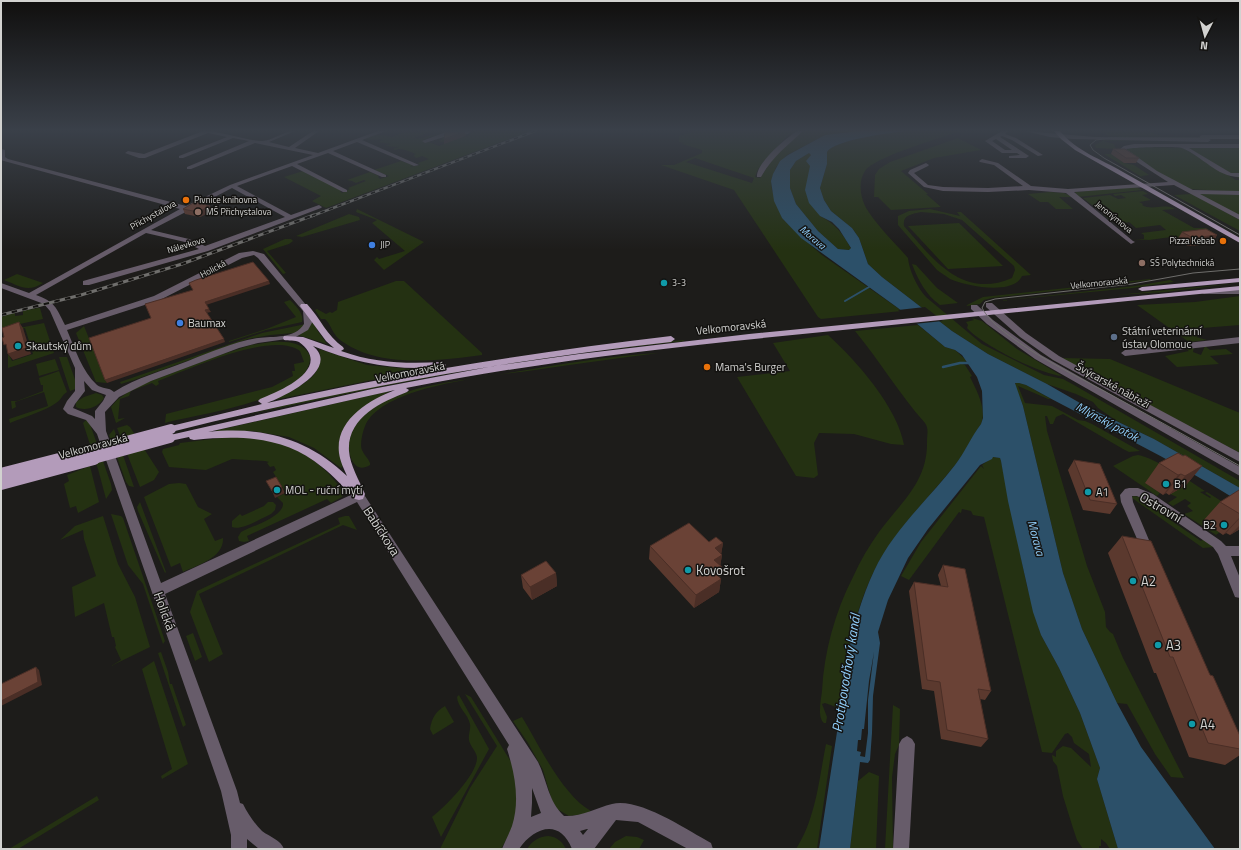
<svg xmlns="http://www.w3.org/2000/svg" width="1241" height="850" font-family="'Titillium Web',sans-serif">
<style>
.green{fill:#243112;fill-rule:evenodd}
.water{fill:#2c5069;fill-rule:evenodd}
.pier{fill:#1d1c1a}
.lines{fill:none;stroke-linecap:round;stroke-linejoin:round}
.stream-far1{stroke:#2c5069;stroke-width:2}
.stream{stroke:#2c5069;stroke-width:2.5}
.minor{fill:#675c6a;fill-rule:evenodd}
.major{fill:#b39bba;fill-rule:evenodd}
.tram{stroke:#6f6e6c;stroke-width:1}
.rail-far1-casing{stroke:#6f6e6c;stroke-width:2.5}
.rail-casing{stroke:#6f6e6c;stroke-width:3}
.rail-far1{stroke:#141311;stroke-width:1.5;stroke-dasharray:4.5;stroke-linecap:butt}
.rail{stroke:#141311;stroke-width:2;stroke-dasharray:5.5;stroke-linecap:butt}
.major-bridge-far1{stroke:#b39bba;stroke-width:10}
.major-bridge{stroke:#b39bba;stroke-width:12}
.wall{fill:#5b392e}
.shaded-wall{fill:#4a2e26}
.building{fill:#6a4236;stroke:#4a2e26}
.food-dot{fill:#e8710a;stroke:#141311;stroke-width:1.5}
.education-dot{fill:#8d6e63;stroke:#141311;stroke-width:1.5}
.shop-dot{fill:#3f7fe0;stroke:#141311;stroke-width:1.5}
.culture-dot{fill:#0f9aa8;stroke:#141311;stroke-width:1.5}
.service-dot{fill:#5c6f8a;stroke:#141311;stroke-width:1.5}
.labels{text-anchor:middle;stroke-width:3;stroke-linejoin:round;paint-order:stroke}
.far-poi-label{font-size:9px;fill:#d2d2d0;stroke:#141311;text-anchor:start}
.far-street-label{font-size:9px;fill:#d2d2d0;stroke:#141311}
.far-water-label{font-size:10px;font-style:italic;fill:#90cefa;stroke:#141311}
.poi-label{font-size:11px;fill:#d2d2d0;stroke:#141311;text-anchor:start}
.street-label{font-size:11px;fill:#d2d2d0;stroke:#141311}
.water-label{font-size:12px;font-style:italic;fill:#90cefa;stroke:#141311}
.near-street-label{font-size:13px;fill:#d2d2d0;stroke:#141311}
.near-poi-label{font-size:13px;fill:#d2d2d0;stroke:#141311;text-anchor:start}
.near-water-label{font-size:14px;font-style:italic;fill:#90cefa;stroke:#141311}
</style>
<rect width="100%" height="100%" fill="#1d1c1a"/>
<path class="green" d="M407,131L418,133L423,131L430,132L414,138C424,141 431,132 440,135H435L423,140L439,146L446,143L439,141L443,139L441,136L465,137L468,136L470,133H474V131H530L326,208L312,201L321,196L284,177L303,171L342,190L340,191L342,193L350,189L348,188L366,181L364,180L356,183L352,181L347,180L370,172L379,176L378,177L380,179L389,176L374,170L401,161L413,165L410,167L420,165L418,163L429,159L422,156L417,158L414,157L415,156L413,155L416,154C409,151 400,147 395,150L393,149L399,147L385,146L391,144L378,142L383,140L380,139C373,141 368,138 362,140C372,135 381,134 392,137L402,133L411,132Z
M694,131H860L825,135L787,155L776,167L771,181L772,190L782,218L800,236L822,255L902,311L821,319L818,317L734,190L661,165H674L702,153V150L682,144L684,143L679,142V136ZM789,134L797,135L772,160L760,178L755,177L758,169ZM695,158L754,178L752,183L686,162Z
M905,131H960C941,138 874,157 865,171C857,183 861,200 868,211C879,228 895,243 908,258C909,270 917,287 926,297L982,344L1044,375L1063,379L1074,385L1240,481V488L1154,439L1117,421L1098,408L1093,402L1076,394L1047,384L988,354L952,331L882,277L868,264L859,238L852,228L831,211L824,200L820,188L827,164V152C834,140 890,133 905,131Z
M1102,131L1143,132L1150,136L1143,131C1151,131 1156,136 1165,136L1129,137L1124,134L1129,137C1120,137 1106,138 1102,131Z
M958,138L981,150L934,158L901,171L928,194H926L941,207L891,210L878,197H874L875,175L879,169L890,162Z
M1104,140L1162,141H1104L1114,144L1116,149L1096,148L1095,145Z
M1136,147L1183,148L1236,180H1240V192L1189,189L1156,171L1127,150L1129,148Z
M1189,147H1240V179L1188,149Z
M809,153L811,155L807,160L811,166L820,216C835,224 843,233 851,249L849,250L838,249L818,231L796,204L790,188V170L796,161Z
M1104,154H1111L1124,163L1134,165L1149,175L1141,176L1145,179Z
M1136,187L1142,190L1078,197L1075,192Z
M1143,191L1148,194L1142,195L1151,200L1139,202L1143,204L1142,205C1152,211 1165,203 1175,209L1162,210L1194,228H1206L1214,233H1205L1188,246L1171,237L1149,240L1134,239H1144V235L1141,233L1166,230L1160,225L1136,228L1129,222L1125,223L1118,219H1109L1104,215H1111L1107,211L1111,210L1104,205H1092L1083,198L1110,195L1118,199L1126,198L1121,195L1115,196L1113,194Z
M1050,192L1064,193L1073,197H1059L1073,209H1056L1048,202H1040L1028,194Z
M1200,193L1240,195V217L1200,195Z
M1192,194L1240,220V231L1174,195Z
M357,209L424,242L384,270L374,260L377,257L379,259L405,251L372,223L377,220L356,212Z
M930,209L960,216L957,212H961L1031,275L1022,276C1013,296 966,286 950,279C946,276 941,273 937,270L898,225V216L909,211ZM921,212L944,214L962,220L1014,266L1015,270L1012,278C962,300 932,258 904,226C902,215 912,214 921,212Z
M349,214L359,217L360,220L302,237L296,236Z
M959,223L1003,266L948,269L908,226Z
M285,239H291L293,241L289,244L267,251L286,273L283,274L263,249Z
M912,264L916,265L937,288L958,303L940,305C926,295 918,280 912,264Z
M17,274L43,283C27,293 20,286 4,280Z
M1150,279L1151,280L992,298L984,300L980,304L965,306L983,297Z
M1194,279L1132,288L998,301L1135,286L1170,280L1174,282Z
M396,281H404L482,353V355C438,361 381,368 343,342C331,334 332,325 325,319H321L315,310L317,309L326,314L330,312L332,313L337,310L338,302Z
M1240,283L1165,292L1116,295Z
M1240,296V325L1189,329L1198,336L1196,337L1207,340L1189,342L1137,305L1195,302Z
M290,300C296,306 304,313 302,322L266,330L229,342V341L269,328L296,317L284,302Z
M38,308H40L43,319L1,328V317L15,313V316L23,315V311Z
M972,318L982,321L1017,349L1062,376C1040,374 982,345 967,328L968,325L966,322L974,320Z
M44,323L54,353L8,368V353L12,361L33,354L25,328L6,334L4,331Z
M311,323H316L317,330L327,344L298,335Z
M306,324L304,327L294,333L270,335L248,339L134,380L121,384L120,382L262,333Z
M918,325L945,347L955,350L967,361L960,363L965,365L972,376L970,377C977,391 987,409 981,424C971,438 965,453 955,465C927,500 895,530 875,569C853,613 846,660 839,708L825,703L822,704L827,717L826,723H824C817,717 821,700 822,691C824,652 835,612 853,577C860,561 869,546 879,532C901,502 928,482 927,441C927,434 929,429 925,423C899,394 880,361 855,331Z
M84,326L107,383L226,343L107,383L96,382L76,333Z
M828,335C856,360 898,408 904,445L891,444L854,434L819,433L814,443L818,475L814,478L796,476L737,377L790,371L773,343Z
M683,340L685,341L579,353L479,368L389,385L246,415L306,400L421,377L579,352Z
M271,342C285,341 303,341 310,356C312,400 197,414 165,423L166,414L272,387L293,376L292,371H295L294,364L304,362L300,351C272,330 188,370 158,381L159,384L156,386L152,383L131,391L129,396L120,399L118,419L125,418L116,423L111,407L117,400L135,387L217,356L251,345Z
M1205,346L1210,350L1226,349L1233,354L1210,356L1219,364L1177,367L1165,356L1189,351L1185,348L1194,347L1193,352L1201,355Z
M319,349L367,365L421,370L274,400C294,388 327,379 319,349Z
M659,353C617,358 576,364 535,370C493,376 396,384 369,419C364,424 359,444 362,450C364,455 368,458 370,463V465C357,473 351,462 349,450C347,432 361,415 376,406C410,385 452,382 490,376C545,367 603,356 659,353Z
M59,357H67L78,388L70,391Z
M1061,358L1110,359L1240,413V453Z
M55,359L59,370L39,376L36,364Z
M59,371L67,392C62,395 61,400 56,403C45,411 24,417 10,423L9,419L48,406L44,392L15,402L16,407L12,409L11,401H17L43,391V385H41L39,378Z
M1016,382L1026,385L1051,399H1048L1018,386L1025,403L1052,406L1078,420L1085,421L1092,424L1140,451L1129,452L1123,449L1063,414L1056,417L1053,424H1050L1047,416H1045L1047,431L1087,566L1105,612L1106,627L1110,632L1113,634L1123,658L1184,778L1171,777L1155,754L1127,704L1117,703L1082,629L1063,573L1023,406L1015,385Z
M390,391L363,407L346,424L339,443V453L343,466L341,468L314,448L289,437L253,431H214Z
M96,393L102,395L104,398C99,407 85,412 76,407V402L84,397Z
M86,420L90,424L111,484L112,490L106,499L98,469L83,423Z
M127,425L130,427L159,472L154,480L140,487L117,428Z
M114,429L134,487L129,486L126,482L109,435Z
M228,437C269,437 299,444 329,474C334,480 340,486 344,493L342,497L331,503L327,499L247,536L249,541L244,542L239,541L238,537L241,532C252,526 284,517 283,503L277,497L286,493L273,472L276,470L274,466L270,467L267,463L269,462L265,461L232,459L206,470L169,467L162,452L163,449L179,445L180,443Z
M1138,455C1155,458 1190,481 1205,491L1200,492L1210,498L1211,497L1205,493L1207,492L1240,513L1203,522L1220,532L1216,535L1184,514L1193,511L1187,506L1191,503L1185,499L1173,506L1168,503L1177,497L1145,483L1160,493L1157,496L1113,466L1133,456Z
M993,457L1000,458L1001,461L1027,586L1041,635L1059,668L1080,713L1100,768L1097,779L1118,849H1110L1106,843L1101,839V846H1099V849H1083L1077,840L1072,825L1063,796L1057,766L1053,761L1052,755L1056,757V751L1063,746L1071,748L1091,767L1089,754L1074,743L1072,737L1068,733L1065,734L1052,753L1042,752L984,517L973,515L971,511L962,509L961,513L959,512L909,580L901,576L921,542L981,466L984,469L982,465Z
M90,466L99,502L78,513L76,506L70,508L64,484L69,481L67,475Z
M179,483L186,484L198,507L212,514L204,519L215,541L223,538C224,558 198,565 183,572L180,563L171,567L144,497L169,484Z
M1133,496L1141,497L1164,510L1160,513L1201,541L1205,538L1214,547L1203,548L1132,498Z
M140,502L166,572L165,573L138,511L137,507Z
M268,502H273L276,505L275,510L271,514C262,518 241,531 232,527V521L240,514L242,516L264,506Z
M111,514L121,516L123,518L165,641L163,644L143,584L128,565Z
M103,516L118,564L135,597L150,647L111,666L121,660L115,647L116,646L114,637H112L104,603L75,617L72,587L96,576L84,539L83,530L60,540L75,526Z
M345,516H349L357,530L343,525L199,594L223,654L209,662L190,612L197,591L340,524L338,518Z
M193,633L202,657L195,661L186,636Z
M161,652L168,672L170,684H172L186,725L183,727L158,653Z
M154,661L188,764L162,779L161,776L172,769L142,669Z
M465,694L471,697L516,770L521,787L514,825L501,849H440L470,788L497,746Z
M459,695L489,749L441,837L432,817C445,807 478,774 477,757C476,751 470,746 469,740C468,735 471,729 470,724C468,714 458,708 457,697Z
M893,705L900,709L899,745L895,754L892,777L893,849H885Z
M445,706L454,722L433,735L430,729C432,718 435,712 445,706Z
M522,717C539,745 563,796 591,811L585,814L569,816L557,809L552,801L543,770L528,743L513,721Z
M826,744L832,746L817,849H796C816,818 819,779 826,744Z
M869,772L879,776L876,849H850L858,781Z
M97,796L99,800L18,849H9Z
M548,836C557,837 562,841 566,849H527C532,841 538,837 548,836Z
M626,836L637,837L644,840L639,849H609L615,842Z"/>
<path class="water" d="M860,131H905C890,133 834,140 827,152V164L820,188L824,200L831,211L852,228L859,238L868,264L882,277L952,331L988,354L1047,384L1087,407L1154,439L1240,488V502C1171,458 1096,424 1026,385L1019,383H1015L1023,406L1063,573L1082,629L1117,703L1141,747L1215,849H1118L1097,779L1100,768L1080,713L1059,668L1041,635L1033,612L1008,501L1001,461L1000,458L993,457L992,459L980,465L928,529L908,558L888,600L878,632L880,643L873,696L872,733L870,760L868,763L860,762L850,849H819C825,810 831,771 837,732C845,674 849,625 874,571C893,530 928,500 955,465C965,452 971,437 981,424L983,418L982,391L977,377L962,355L955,350L945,347L898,308L801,238L782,218L774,201L771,181L773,174L780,161L788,155L825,135ZM809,153L811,155L806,161L810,166L805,190L809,203L820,216L832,222L839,229L851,248L849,250L838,249L818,231L796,204L790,188V170L796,161ZM874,652L868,700V733L865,757L860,756L861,752L857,751L858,740H861L862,729H864L869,681Z"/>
<path class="pier" d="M925,307L943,321L914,324L898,310Z"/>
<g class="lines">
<path class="stream-far1" d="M845,301L869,287"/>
<path class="stream" d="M943,367L960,363H970"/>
<path class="minor" d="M203,131C223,131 242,140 262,141C272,141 283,131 295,131L269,142L289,147L313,131H319L295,148L318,153L378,131H386L362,140L419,165L414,166L357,142L333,151L386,175V177H382L328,153L297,164L347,190V192H343L292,166L237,186L291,215L319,205L322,207L321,208L208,251L89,285H83V281L199,249L185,242L146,233L36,295C55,302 56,307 65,325L154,296L239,253L253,251L264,254L311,311L313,321L308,330L294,338L258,343L239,348L151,381L119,397L105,412L106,431L161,583L355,493L359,492L363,493L538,762C547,780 548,801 564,816C581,817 596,808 612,804C639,797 687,830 711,843L713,849H688L638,822L616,820L594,849H572C560,818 534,827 519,849H502C505,841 509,834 512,826C520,801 515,774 507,749L509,745L357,502L165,594L237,791L240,803L243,804C248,814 254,823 262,831C270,837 281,840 284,849H259L247,839V849H231V835L221,791L97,434L86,420L68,414L63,409L67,401L75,391V368L50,311L44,304L1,288V283L29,293L180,209L4,161L1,160V149L5,150V157L8,159L186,206L230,185L313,155L255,143L191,169H187V167L249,141L233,138L183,158H179V156L227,137L208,133L145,158H139L125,153L128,151L144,154ZM232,188L285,217L205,246L189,239L151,230ZM254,255L258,258L303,311L304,324C295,339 273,336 258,338C234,342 211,352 188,361C163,371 137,377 114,392C109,387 102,389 97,385C82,371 75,349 67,330L160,300L242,258ZM84,381L92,390L106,395L103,401L95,411V419L92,416L73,408L75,404L85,391ZM532,788L541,813L531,817L532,803ZM587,829H588L583,835L580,831Z
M471,131L468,134L447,136L425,143L422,141L446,132Z
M797,131H803C786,147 773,156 761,177H757C756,163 785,139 797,131Z
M1002,131H1008L1005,134L1016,138L1043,155L1038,156L1012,140L1002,136L1000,137L1029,156L1026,158H1009V156L1020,155L1017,153H1002L985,141ZM996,139L1012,150H1005L992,141Z
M1025,131L1095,137L1200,138V136L1202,135H1240V139H1209L1211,140L1208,142L1073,139L1050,137Z
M1134,144H1240V148H1189L1231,173H1240L1239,177C1217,177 1202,156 1182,148C1176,146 1133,147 1126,149L1157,171L1193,190L1240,191V195L1200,194L1240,215V220L1174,185L1074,192L1133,241L1135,242L1131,244L1066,193L1029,190L988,192L943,191L924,187L908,173L910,170L926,163L929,165L928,166L914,173L928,185L943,187L988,188L1023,186L994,165L980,162L979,161L982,159L998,163L1031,186L1068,189L1168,182L1126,155L1120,149L1124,146Z
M1201,290H1240V294H1204L1200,292Z
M986,303H992L1026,333L1059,356L1240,453V462L1053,360L1020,337L986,307Z
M971,305H977L993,320L1041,355L1240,467V476L1035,359L987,324L971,309Z
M1240,337V343L1125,356L1121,353L1125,350Z
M1129,488H1138L1153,494L1221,541L1226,546H1240V556H1231L1240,578V598L1235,597L1218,554L1213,547L1145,500L1137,496H1132L1133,502L1154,552L1152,555L1148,557L1144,555L1121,502L1120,495L1125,489Z
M907,736L912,739L915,744L909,849H893L899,744L902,739Z"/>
<path class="major" d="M1054,131H1060C1076,151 1101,159 1123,172C1162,194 1201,216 1240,238V243L1075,150L1061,139Z
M1240,278V282L1142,291L1138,289L1142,287Z
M1240,286V290C1104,303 969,317 833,331C690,345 547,360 406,388L409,390L407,392C381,402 347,418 349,451C350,465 359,480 365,494L363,499L359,500L355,499C344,488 334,476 322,467C285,436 240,435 194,440L190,439L189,437L170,441L165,438L170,435L372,389L494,366L579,354L749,334ZM395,390C369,400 335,420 339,453C340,461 344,469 347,476C308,438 261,426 208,432Z
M301,304H307C320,318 327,336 343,347L344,349L341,351C374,363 407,364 441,362L446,365C441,370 431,368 425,368C385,369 350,361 313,346C341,369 284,397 267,403C401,373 535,352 671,336L675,339L671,342C502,361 336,391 171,432L167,431L166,429L167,427L262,404L258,401L260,399C281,391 334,368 299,342C296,340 288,341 284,340L283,338L284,336L303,337L334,348L326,341L300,306Z"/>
<path class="tram" d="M1240,138H1110L1096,140L1090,145L1093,150L1104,158L1240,235
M1240,269L1193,273L1132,284L995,299L985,302L982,308C998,338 1073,374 1104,391C1150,416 1195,441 1240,466"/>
<defs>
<path id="rail-far1" d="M312,216L535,131"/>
<path id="rail" d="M1,315L81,295L182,264L314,215"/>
</defs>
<use href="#rail-far1" class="rail-far1-casing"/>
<use href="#rail" class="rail-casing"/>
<use href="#rail-far1" class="rail-far1"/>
<use href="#rail" class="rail"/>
<path class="major-bridge-far1" d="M55,460L171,429
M90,460L170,438"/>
<path class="major-bridge" d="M1,474L59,459
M1,484L94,459"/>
</g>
<path class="wall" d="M1113,149L1139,158L1136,163H1124L1111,154Z
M183,209L212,211L200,217L185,214Z
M1182,232L1217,235L1212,244L1188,246L1177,240Z
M1183,456L1202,466L1186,485L1169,495L1166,493L1163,495L1145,483L1159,463Z
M1074,460L1117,504L1110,514L1083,510L1068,470Z
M1240,491V529L1230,535L1226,533L1223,535L1203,521L1220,502Z
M1122,536L1210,675L1240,736V755L1225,765L1189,757L1156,673H1154L1108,553Z
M709,542L723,543L721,554L722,555L720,566L722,567L720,578L721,579L719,592L694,608L649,559L650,546Z
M943,565L991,691L985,700L980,699L988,739L981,747L941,739L934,691L922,689L909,591L914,582L941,586L938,575Z
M556,573L557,586L532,600L523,588L521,575Z"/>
<path class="shaded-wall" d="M465,131L466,136L444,144V139Z
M210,206L212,211L200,217L198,212Z
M1217,235L1212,244L1188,246L1193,238Z
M269,281L270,284L206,305L205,302Z
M209,309L211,312L206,313L205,310Z
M19,322L23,328L31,354L13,360L8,354Z
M224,339L225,342L107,383L105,380Z
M1202,466L1186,485L1169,495L1185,476Z
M1181,474L1166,493L1163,495L1178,475Z
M282,487L285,493L275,498L272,491Z
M1240,517V518L1226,533L1223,535Z
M1240,525V529L1230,535Z
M723,543L721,556L722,555L720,568L722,567L719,580L714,572L715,548Z
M556,573L557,586L532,600L530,587Z
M721,579L719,592L694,608L696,595Z
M36,667L39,670L42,685L1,706V701Z"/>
<path class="building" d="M465,131L444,139L445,133Z
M1113,149H1125L1139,158H1126Z
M195,202L210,206L198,212L183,209Z
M1206,229L1217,235L1193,238L1182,232Z
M253,262L269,281L205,302L209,309L205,310L224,339L105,380L89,338L151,318L145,304L193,290L189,283L196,280Z
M19,322L26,348L8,354L6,344L4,345L2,338L4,337L2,328Z
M1178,453L1183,456L1185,455L1202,466L1185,476L1181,474L1178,475L1159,463Z
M1074,460L1100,464L1117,504L1090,500Z
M276,477L282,487L272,491L266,481Z
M1239,490L1240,491V514L1220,502Z
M689,523L709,542L716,537L723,543L715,548L722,555L714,560L722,567L714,572L721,579L696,595L650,546Z
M1122,536L1151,541L1210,675L1213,676L1240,736V749L1208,743L1173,657H1170Z
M546,561L556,573L530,587L521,575Z
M943,565L965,569L991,691L978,689L988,739L947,730L940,682L927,680L914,582L948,587Z
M36,667L38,682L1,701V684Z"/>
<linearGradient id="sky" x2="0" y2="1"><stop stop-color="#100f0e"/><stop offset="0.52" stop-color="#3a4049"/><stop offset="1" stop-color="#3a4049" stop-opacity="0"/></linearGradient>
<rect width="1241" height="250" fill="url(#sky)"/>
<g class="food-dot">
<circle cx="186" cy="200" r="4"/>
<circle cx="1223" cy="241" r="4"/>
<circle cx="707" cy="367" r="4"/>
</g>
<g class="education-dot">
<circle cx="198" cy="212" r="4"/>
<circle cx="1142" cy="263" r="4"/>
</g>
<g class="shop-dot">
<circle cx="372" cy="245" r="4"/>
<circle cx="180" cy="323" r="4"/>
</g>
<g class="culture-dot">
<circle cx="664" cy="283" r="4"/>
<circle cx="18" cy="346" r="4"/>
<circle cx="1166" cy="484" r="4"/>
<circle cx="277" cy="490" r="4"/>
<circle cx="1088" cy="492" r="4"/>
<circle cx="1224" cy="525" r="4"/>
<circle cx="688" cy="570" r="4"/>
<circle cx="1133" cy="581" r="4"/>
<circle cx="1158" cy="645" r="4"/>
<circle cx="1192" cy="724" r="4"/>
</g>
<circle class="service-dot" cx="1114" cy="337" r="4"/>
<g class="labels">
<g class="far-poi-label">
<text x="194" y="203">Pivnice knihovna</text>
<text x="206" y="215">MŠ Přichystalova</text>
<text x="1215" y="244" text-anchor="end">Pizza Kebab</text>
<text x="380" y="248">JIP</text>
<text x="1150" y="266">SŠ Polytechnická</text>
<text x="672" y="286">3-3</text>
</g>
<g class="far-street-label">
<text transform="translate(153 215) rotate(-29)" y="3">Přichystalova</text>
<text transform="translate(1114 217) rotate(39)" y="3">Jeronýmova</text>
<text transform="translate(186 245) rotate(-17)" y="3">Nálevkova</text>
<text transform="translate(213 269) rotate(-28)" y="3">Holická</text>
<text transform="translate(1099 283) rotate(-6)" y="3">Velkomoravská</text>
</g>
<g class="far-water-label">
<text transform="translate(813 237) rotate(41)" y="4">Morava</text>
</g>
<g class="poi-label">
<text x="188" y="327">Baumax</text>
<text x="1122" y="335">Státní veterinární<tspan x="1122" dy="13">ústav Olomouc</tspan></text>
<text x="26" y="350">Skautský dům</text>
<text x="715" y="371">Mama's Burger</text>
<text x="1174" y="488">B1</text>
<text x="285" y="494">MOL - ruční mytí</text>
<text x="1096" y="496">A1</text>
<text x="1216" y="529" text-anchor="end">B2</text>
</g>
<g class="street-label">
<text transform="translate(731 327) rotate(-6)" y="4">Velkomoravská</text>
<text transform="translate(410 372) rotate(-11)" y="4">Velkomoravská</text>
<text transform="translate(1113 385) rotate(29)" y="4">Švýcarské nábřeží</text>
<text transform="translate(93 446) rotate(-15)" y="4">Velkomoravská</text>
</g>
<g class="water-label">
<text transform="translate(1107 422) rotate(28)" y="4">Mlýnský potok</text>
<text transform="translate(1036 538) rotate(75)" y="4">Morava</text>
</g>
<g class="near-street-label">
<text transform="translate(1161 507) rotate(30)" y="5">Ostrovní</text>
<text transform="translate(382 531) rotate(57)" y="5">Babíčkova</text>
<text transform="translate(165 611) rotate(70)" y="5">Holická</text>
</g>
<g class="near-poi-label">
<text x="696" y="575">Kovošrot</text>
<text x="1141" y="586">A2</text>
<text x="1166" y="650">A3</text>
<text x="1200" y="729">A4</text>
</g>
<g class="near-water-label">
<text transform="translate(846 673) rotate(-81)" y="5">Protipovodňový kanál</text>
</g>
</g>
<rect width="1241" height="850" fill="none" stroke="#d2d2d0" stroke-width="4"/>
<g transform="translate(1205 36) rotate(186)" stroke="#141311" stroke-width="3" paint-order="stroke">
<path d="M0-3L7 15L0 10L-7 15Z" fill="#d2d2d0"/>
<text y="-6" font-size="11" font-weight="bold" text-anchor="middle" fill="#d2d2d0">N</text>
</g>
</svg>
